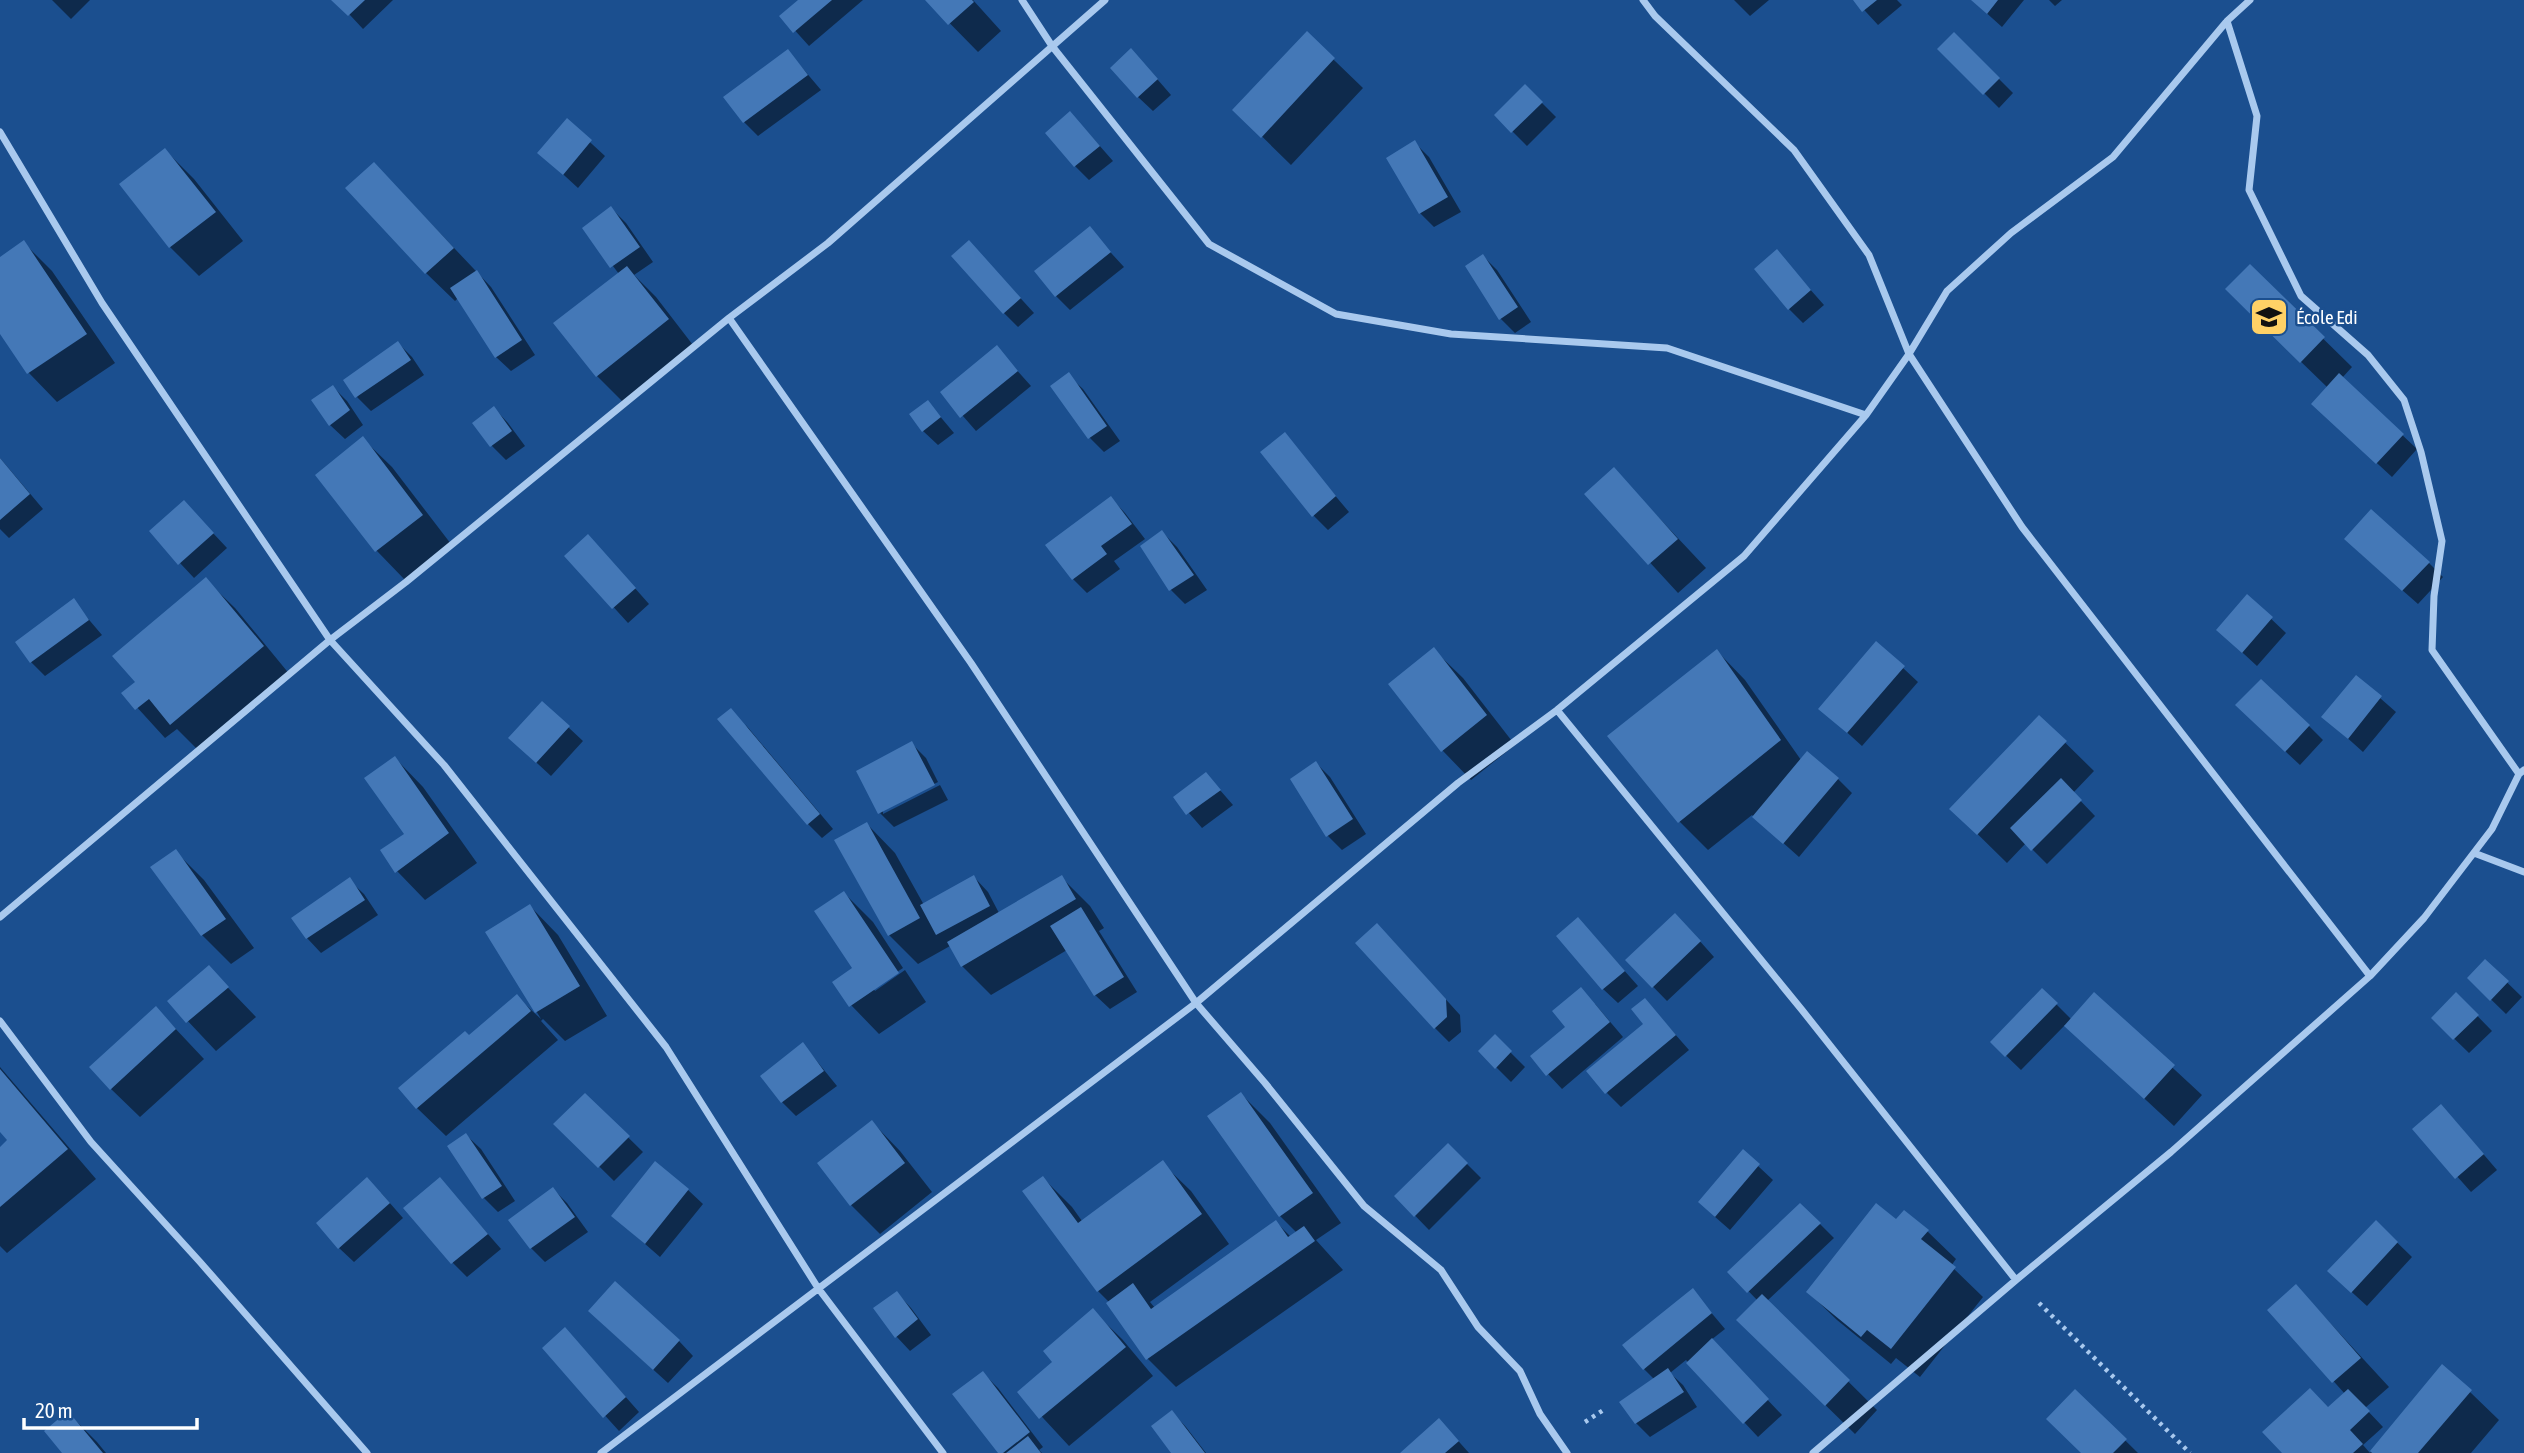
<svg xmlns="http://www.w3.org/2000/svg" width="2524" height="1453" font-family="'Asap Condensed',sans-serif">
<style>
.shadow{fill:#0007}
.building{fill:#4478b7}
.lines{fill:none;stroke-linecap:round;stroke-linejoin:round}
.path{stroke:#a9c9ee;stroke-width:4.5;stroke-dasharray:3.5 5;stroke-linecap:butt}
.street{stroke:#a9c9ee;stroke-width:7}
.labels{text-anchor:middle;stroke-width:5;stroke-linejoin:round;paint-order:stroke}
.poi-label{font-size:19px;fill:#fff;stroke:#1b4f8f;text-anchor:start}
</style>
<rect width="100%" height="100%" fill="#1b4f8f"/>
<path class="shadow" d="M52,0H90L71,19Z
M336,0H393L363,29Z
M800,0H863L809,46L782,16Z
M927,0H973L1001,31L978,52Z
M1734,0H1769L1750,16Z
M1855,0H1897L1902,5L1878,25Z
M1972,0H2024L2002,27Z
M2049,0H2062L2055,6Z
M1307,34L1363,88L1291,165L1235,110Z
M1954,34L2013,93L1999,108L1940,49Z
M788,51L821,90L758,136L744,122Z
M1145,65L1171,95L1153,111L1138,97Z
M1525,86L1556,117L1527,146L1496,115Z
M567,121L605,156L578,188L540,153Z
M1084,128L1113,161L1089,180L1075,166Z
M1415,143L1429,157L1461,212L1434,227L1420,213Z
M165,150L194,179L243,241L199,276L170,247Z
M402,193L491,287L535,355L511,371L496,357L458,298L455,301L426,273Z
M611,208L626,223L653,262L634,275L656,297L696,349L626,405L597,376L556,324L619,274L584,228Z
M1089,229L1124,267L1070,310L1056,296Z
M24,243L52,271L115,363L57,402L29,373L0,331V259Z
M1777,252L1824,305L1803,323L1789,309Z
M1483,256L1497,270L1531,322L1515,333L1500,318Z
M983,257L1034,313L1018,327L1004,313Z
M2250,267L2352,367L2342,378L2417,449L2392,477L2328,418V388L2256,318Z
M398,343L412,357L424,375L371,411L357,397Z
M997,348L1031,386L976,431L942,392Z
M1068,375L1083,389L1120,441L1104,452L1090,438L1053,386Z
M333,387L347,401L363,425L345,439L330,425Z
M928,402L954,433L938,445L923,431Z
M494,408L508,423L525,446L506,460L492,446Z
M1284,435L1349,512L1328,530L1314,516Z
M363,439L392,467L451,544L405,580L377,551L317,475Z
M0,458L43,509L9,538L0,529Z
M1614,470L1706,568L1678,593L1587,494Z
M1111,498L1125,513L1145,539L1114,561L1120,569L1087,593L1073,579Z
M198,517L227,548L194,578L180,563Z
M1162,532L1177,547L1207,590L1185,604L1171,590L1142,547Z
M602,551L649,604L628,623L567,556Z
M2360,553L2429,563L2443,577L2418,604Z
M206,580L235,608L291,676L200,752L177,729L165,738L124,693L138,682Z
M2247,596L2286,633L2257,666L2218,630Z
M73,601L102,635L45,676L31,662Z
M1434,650L1463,678L1515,745L1471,780L1443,751L1391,685Z
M1717,651L1745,680L1801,760L1838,779L1852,793L1799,857L1752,815L1708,850L1680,822L1610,736Z
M1903,668L1918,682L1862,746L1820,708Z
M2356,677L2396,712L2363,752L2324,717Z
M2039,717L2094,771L2073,793L2095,816L2047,864L2026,843L2007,863L1952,809Z
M2252,720L2309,726L2323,740L2300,765Z
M745,724L833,829L822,838L808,824Z
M568,727L583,741L551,776L525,752Z
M912,744L926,758L938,782L883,810V814L940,785L948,800L894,827L880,813Z
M395,758L423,787L477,863L425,900L397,871L406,834Z
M1316,763L1330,777L1366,834L1342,850L1328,836Z
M1206,774L1233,805L1202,828L1175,797Z
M867,824L895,853L924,905L974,877L988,892L999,913L1061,877L1090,906L1104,928L1099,931L1137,992L1110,1009L1095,995L1067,950L991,995L962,966L950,946L918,964L889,935Z
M175,851L204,880L254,948L231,964L202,935L153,867Z
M349,880L364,894L378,915L321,953L307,938Z
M844,893L873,922L903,968L873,988L875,991L905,970L926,1002L879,1034L851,1005L854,969Z
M530,906L558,935L607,1016L565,1041L543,1019L541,1021L558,1040L446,1136L417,1108L469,1037L517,997L541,1019L488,932Z
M1690,930L1714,957L1667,1001L1627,960Z
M1592,934L1638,986L1618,1003L1603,989Z
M1391,939L1460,1015L1461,1032L1449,1042L1435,1028Z
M2485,961L2522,997L2506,1014L2469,978Z
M209,968L256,1017L216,1051L169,1001Z
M2042,990L2072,1020L2094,995L2202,1095L2174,1126L2065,1025L2021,1070L1992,1042Z
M2456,994L2492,1031L2469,1053L2433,1018Z
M1645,1000L1689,1050L1621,1107L1607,1093L1646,1025Z
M1595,1004L1623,1037L1562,1089L1548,1074Z
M156,1008L204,1059L140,1117L111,1089Z
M1495,1037L1525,1067L1511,1082L1480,1051Z
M803,1044L837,1086L796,1116L782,1102Z
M0,1067L96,1179L7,1253L0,1246V1149L10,1141L0,1129Z
M1241,1094L1270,1123L1341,1223L1316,1240L1343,1270L1176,1387L1148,1359L1110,1303L1098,1291L1043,1178L1072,1207L1082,1221L1162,1163L1191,1191L1229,1244L1150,1302L1155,1308L1276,1222L1291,1237L1297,1233L1280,1216L1210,1116Z
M585,1095L643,1152L614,1181L556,1124Z
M2455,1121L2497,1170L2471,1192L2415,1129Z
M872,1122L900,1151L932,1192L880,1234L851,1205Z
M466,1135L481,1149L515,1201L498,1212L483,1197Z
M1448,1145L1481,1178L1429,1230L1396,1196Z
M1743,1152L1773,1180L1730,1230L1714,1216Z
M440,1179L501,1249L467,1277L453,1263Z
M553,1189L567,1203L588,1232L545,1262L531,1248Z
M688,1190L703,1204L660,1257L613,1216Z
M381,1193L403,1218L354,1262L339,1248Z
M1896,1222L1927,1231L1956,1259L1951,1266L1983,1297L1920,1377L1896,1358L1891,1364L1837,1320L1808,1292Z
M2376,1222L2412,1257L2367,1306L2344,1285Z
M1820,1224L1834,1238L1767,1301L1877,1410L1855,1434L1767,1348L1758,1301L1730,1272Z
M2296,1286L2389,1387L2365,1408L2383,1427L2363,1445L2370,1453L2443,1366L2499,1420L2471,1453H2285L2345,1394L2270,1310Z
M1693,1291L1725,1329L1711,1340L1782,1415L1758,1437L1686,1360L1670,1373L1683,1385L1697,1407L1650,1437L1636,1423L1655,1380L1644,1369Z
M897,1293L911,1308L931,1335L910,1351L896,1336Z
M1093,1311L1122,1339L1153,1376L1069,1446L1019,1392L1054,1363Z
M604,1325L679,1341L693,1356L668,1383Z
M579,1344L639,1412L619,1431L544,1348Z
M983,1373L998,1388L1043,1447L1039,1450L1042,1453H1000Z
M2075,1391L2138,1453H2083Z
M1172,1412L1186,1427L1206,1453H1173Z
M68,1413L97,1442L106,1453H64Z
M1453,1435L1469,1453H1403Z"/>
<path class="building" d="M331,0H365L348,16Z
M798,0H832L793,33L779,16Z
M925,0H972L974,2L948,25Z
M1853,0H1877L1862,12Z
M1971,0H1998L1987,14Z
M1307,31L1335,58L1261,138L1232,110Z
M1954,32L2000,78L1983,95L1937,49Z
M1131,48L1158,79L1137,98L1110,68Z
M788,49L808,75L743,123L723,97Z
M1525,84L1543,102L1511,133L1494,115Z
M1070,111L1100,146L1074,167L1045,133Z
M567,118L592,140L563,175L537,153Z
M1415,140L1448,197L1419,214L1386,158Z
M165,148L216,212L169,248L119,184Z
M374,162L454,248L425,274L345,188Z
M611,206L640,247L610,268L582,228Z
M1090,226L1111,252L1055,297L1034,271Z
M24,240L87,334L27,374L0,334V257Z
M969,240L1021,298L1003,314L951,256Z
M1777,249L1811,290L1788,310L1754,269Z
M1483,254L1518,307L1499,320L1465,266Z
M2250,264L2325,337L2300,363L2225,289Z
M627,266L669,319L596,377L553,323Z
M477,270L522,340L495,358L450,288Z
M398,341L411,360L355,398L343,380Z
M997,345L1018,371L960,418L940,392Z
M1069,372L1107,426L1088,439L1050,386Z
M2339,373L2404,434L2376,464L2311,404Z
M333,385L350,410L329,426L311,400Z
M928,400L941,417L922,432L909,414Z
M494,406L512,431L490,447L472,423Z
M1285,432L1336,496L1312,517L1260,452Z
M363,436L423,515L375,552L315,475Z
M0,458L30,494L0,520Z
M1614,467L1678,539L1648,565L1584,494Z
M1111,496L1132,524L1101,546L1107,554L1072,580L1045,545Z
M184,500L214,533L178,565L149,531Z
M2371,509L2430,562L2402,591L2344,539Z
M1162,530L1194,575L1169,591L1140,546Z
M588,534L636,588L612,609L564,556Z
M206,577L264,646L170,725L149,699L135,710L121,693L135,682L112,656Z
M2247,594L2273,617L2242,653L2216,630Z
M74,598L89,620L30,663L15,642Z
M1876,641L1905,666L1847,733L1818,709Z
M1434,647L1487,715L1441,752L1388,684Z
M1717,649L1781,740L1678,823L1607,736Z
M2356,675L2382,696L2348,739L2321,717Z
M2261,679L2310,725L2285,752L2235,705Z
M542,701L570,726L536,763L508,738Z
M731,708L820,814L807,825L717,719Z
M2039,715L2067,741L1977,835L1949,809Z
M912,741L935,785L878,814L856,771Z
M1807,751L1839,778L1783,844L1752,817Z
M395,756L449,833L395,873L380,850L404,834L364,778Z
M1316,761L1353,819L1326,837L1290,779Z
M1206,772L1221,790L1186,815L1173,797Z
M2061,778L2082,800L2031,851L2010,828Z
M867,822L920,918L888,936L834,840Z
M176,849L226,919L201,936L150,867Z
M974,875L990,906L936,935L920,905Z
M1062,875L1076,899L961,967L947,942Z
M350,877L365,900L306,939L291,918Z
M844,891L899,973L849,1007L832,982L852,968L814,911Z
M530,904L580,986L535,1013L485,932Z
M1081,907L1124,977L1094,996L1050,926Z
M1675,913L1701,941L1652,988L1625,960Z
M1578,917L1625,971L1602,990L1556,936Z
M1377,923L1446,999L1447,1017L1434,1029L1355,943Z
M2485,959L2509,981L2490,1001L2467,978Z
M209,965L229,987L186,1023L167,1001Z
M1581,987L1610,1022L1546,1076L1530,1056L1565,1027L1552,1011Z
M2042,988L2058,1003L2005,1057L1990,1042Z
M2094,992L2175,1065L2144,1099L2064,1026Z
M2456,992L2479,1015L2453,1040L2431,1018Z
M517,994L531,1011L416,1109L398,1088L465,1031L469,1035Z
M1645,998L1676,1035L1605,1094L1586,1071L1643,1024L1631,1009Z
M156,1006L176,1029L110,1090L89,1067Z
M1495,1034L1512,1051L1495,1069L1478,1051Z
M803,1042L824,1071L781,1103L760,1076Z
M0,1069L68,1149L0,1207V1147L7,1140L0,1132Z
M1241,1092L1313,1193L1279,1217L1207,1116Z
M585,1093L630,1136L598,1168L553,1124Z
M2441,1104L2484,1154L2455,1179L2412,1129Z
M872,1120L905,1163L850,1206L817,1163Z
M466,1133L502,1186L482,1199L447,1146Z
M1448,1143L1468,1163L1414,1217L1394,1196Z
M1743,1149L1760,1164L1715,1217L1698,1202Z
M1163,1160L1202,1214L1097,1292L1022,1191L1043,1176L1078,1223Z
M655,1161L689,1189L645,1244L611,1216Z
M367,1177L390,1203L338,1249L316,1223Z
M440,1177L488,1234L451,1264L403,1208Z
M553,1187L575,1217L530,1249L508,1220Z
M1800,1203L1821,1223L1747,1293L1727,1272Z
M1876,1203L1896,1219L1904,1210L1929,1230L1921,1239L1956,1267L1891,1349L1867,1330L1861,1337L1806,1292Z
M1276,1220L1288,1237L1304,1226L1315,1241L1146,1360L1106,1303L1133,1283L1151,1309Z
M2376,1220L2398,1242L2351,1293L2327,1271Z
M615,1281L680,1340L653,1370L588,1311Z
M2296,1284L2361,1358L2332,1383L2267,1310Z
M1693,1288L1712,1313L1643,1370L1622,1345Z
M897,1291L918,1319L895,1338L873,1308Z
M1762,1294L1850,1380L1825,1406L1736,1320Z
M1093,1308L1126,1347L1039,1419L1017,1392L1052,1362L1043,1351Z
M565,1327L626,1397L603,1418L542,1348Z
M1712,1338L1769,1399L1743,1424L1686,1363Z
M2442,1364L2472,1390L2418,1453H2372L2370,1451Z
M1668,1368L1684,1392L1635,1424L1619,1402Z
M983,1371L1030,1432L1003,1453H998L952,1394Z
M2310,1388L2328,1407L2348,1389L2370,1411L2350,1430L2363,1444L2353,1453H2282L2262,1432Z
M2075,1389L2127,1439L2113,1453H2081L2046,1419Z
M1172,1410L1205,1453H1171L1151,1426Z
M68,1411L103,1453H62L44,1431Z
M1439,1418L1459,1441L1445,1453H1400Z
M1028,1436L1041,1453H1006Z"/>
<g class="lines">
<path class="path" d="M2039,1303L2190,1453
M1585,1422L1605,1409"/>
<path class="street" d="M1022,0L1052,46L1209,244L1336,314L1451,334L1667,348L1866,415
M1643,0L1655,16L1794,150L1869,255L1909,354L2022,527L2370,976
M2227,21L2257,116L2249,190L2301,296L2368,355L2404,400L2421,452L2442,541L2434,596L2432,650L2519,774
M0,132L102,303L330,640L444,765L666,1047L818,1288L943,1453
M729,318L971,663L1196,1003L1265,1083L1364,1206L1441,1270L1478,1327L1520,1371L1540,1414L1567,1453
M1557,710L1802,1010L2016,1280
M2474,853L2524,872
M0,917L330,640L406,582L729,318L828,243L1105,0
M0,1021L91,1142L200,1262L367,1453
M601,1453L1196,1003L1458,783L1557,710L1744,556L1866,415L1909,354L1947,291L2011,233L2113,157L2227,21L2250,0
M1813,1453L2016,1280L2171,1152L2370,976L2424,918L2492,829L2519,774L2524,770"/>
</g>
<defs>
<symbol id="school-square" viewBox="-11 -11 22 22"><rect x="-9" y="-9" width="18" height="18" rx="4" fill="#ffd166" stroke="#1b4f8f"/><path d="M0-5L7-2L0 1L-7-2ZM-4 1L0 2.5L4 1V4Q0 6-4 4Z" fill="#111"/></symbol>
</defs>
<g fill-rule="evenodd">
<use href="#school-square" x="2247" y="295" width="44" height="44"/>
</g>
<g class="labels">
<g class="poi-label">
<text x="2296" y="324">École Edi</text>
</g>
</g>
<path d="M24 1418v10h173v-10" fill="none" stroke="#ffffff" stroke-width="3.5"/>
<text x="35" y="1418" font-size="21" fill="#ffffff" stroke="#1b4f8f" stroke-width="5" paint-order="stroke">20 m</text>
</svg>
